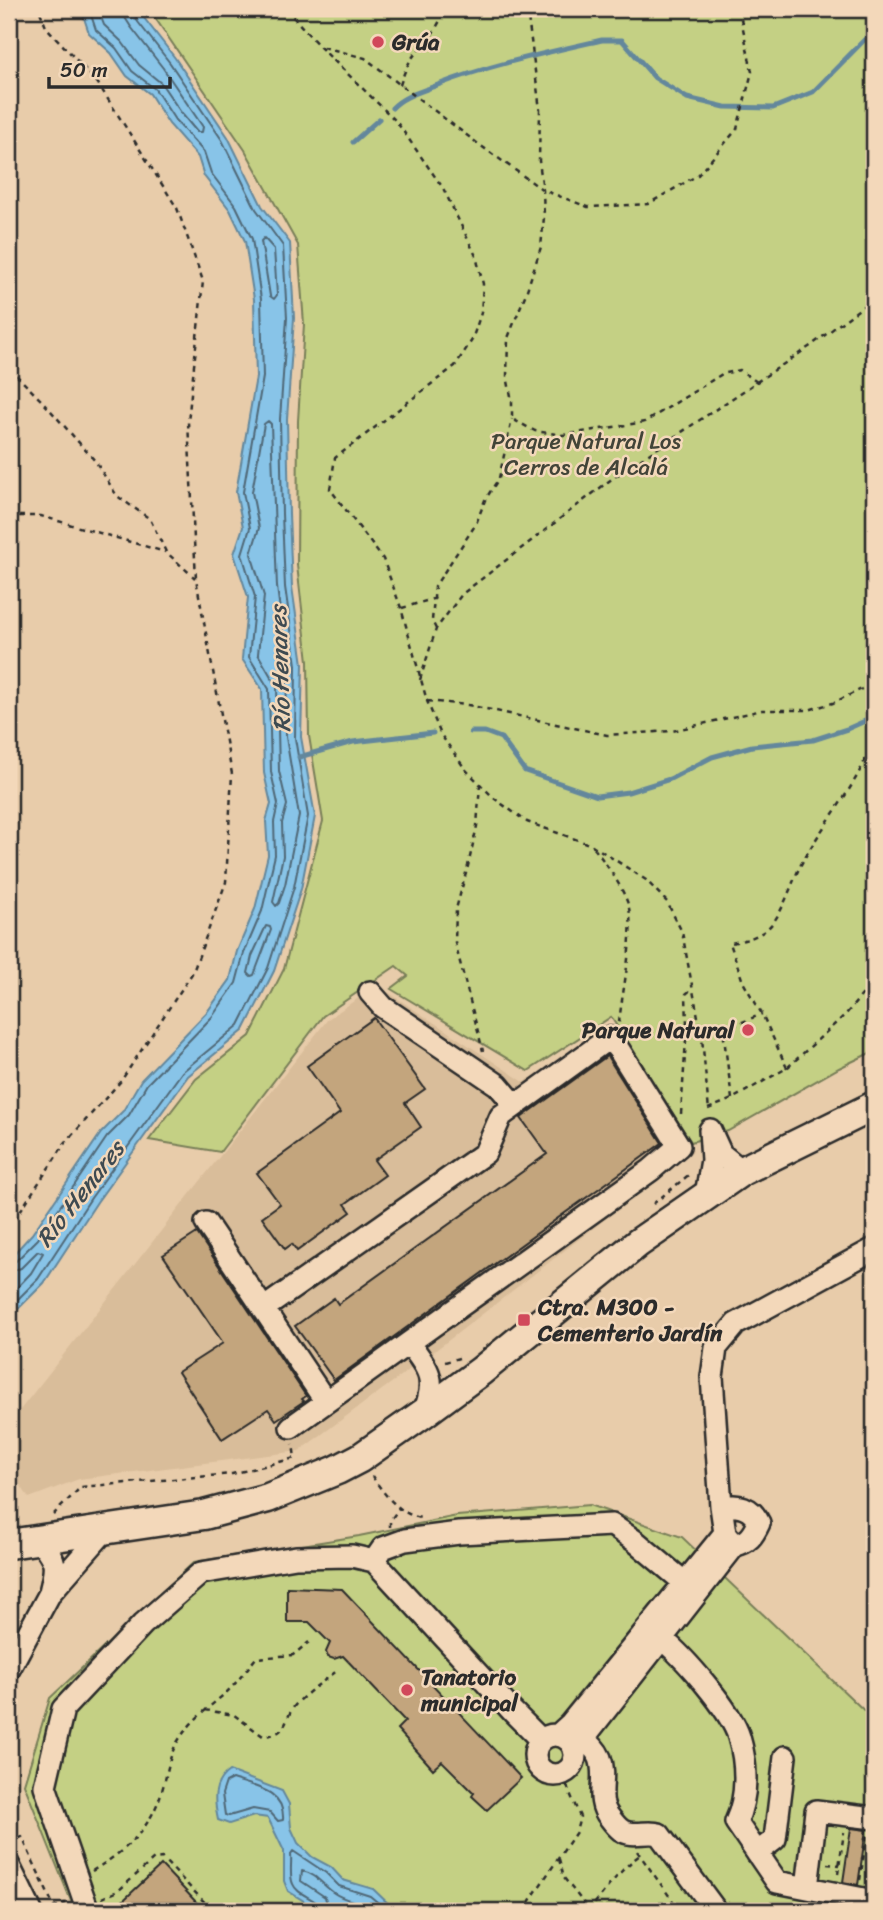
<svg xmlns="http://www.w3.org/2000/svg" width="883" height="1920" font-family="Sriracha,sans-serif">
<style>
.built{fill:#d9bd9a}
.green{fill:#c4d084;stroke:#787e58;stroke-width:2}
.water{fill:#88c4e8;stroke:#63879c;stroke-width:2}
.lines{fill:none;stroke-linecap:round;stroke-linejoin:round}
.shore{stroke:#506877;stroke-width:2}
.stream{stroke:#63879c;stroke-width:5}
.building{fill:#c3a57d;stroke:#2b2b2b;stroke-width:2}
.minor-casing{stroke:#2b2b2b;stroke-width:26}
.major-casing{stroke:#2b2b2b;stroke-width:33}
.path{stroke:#2b2b2b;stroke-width:2.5;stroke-dasharray:5 5;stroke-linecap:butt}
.minor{stroke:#f3d8ba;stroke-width:21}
.major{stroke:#f3d8ba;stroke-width:28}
.poi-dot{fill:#d1495b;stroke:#f3d8ba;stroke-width:2.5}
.labels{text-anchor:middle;stroke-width:5;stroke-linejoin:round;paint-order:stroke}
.poi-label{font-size:23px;font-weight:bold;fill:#2b2b2b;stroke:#f3d8ba;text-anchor:start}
.park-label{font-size:23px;fill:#424438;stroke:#f3d8ba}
.water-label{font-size:24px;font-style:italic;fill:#3e4a51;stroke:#f3d8ba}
</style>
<rect width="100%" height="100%" fill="#e8ccaa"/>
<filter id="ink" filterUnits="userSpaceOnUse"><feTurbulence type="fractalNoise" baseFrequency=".0143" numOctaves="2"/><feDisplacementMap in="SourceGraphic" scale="14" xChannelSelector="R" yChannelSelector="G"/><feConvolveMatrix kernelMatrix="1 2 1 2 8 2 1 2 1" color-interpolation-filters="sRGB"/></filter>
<g filter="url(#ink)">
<path class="built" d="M377,985L524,1082L612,1028L693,1151L432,1353L299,1451L79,1479L29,1498L9,1468V1424L328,1019Z"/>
<path class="green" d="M149,9H874V1051L839,1068L728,1131L691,1142L611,1017L528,1071L391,989L408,976L396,966L323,1016L220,1152L149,1140L196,1079L250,1036L284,969L323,821L309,736L308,661L297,565L298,421L304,324L298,245L245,150Z
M589,1505L682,1537L874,1720V1911H75L24,1784L50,1698L194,1562L359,1536L457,1516Z"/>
<path class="water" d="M81,9H137L175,58L228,137L262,206L290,243L294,318L287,419L289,514L292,587L303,664L301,737L315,816L301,889L274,971L244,1030L188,1076L97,1202L44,1283L9,1318V1259L32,1234L101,1133L123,1111L141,1080L207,1012L230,980L237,951L255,909L268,855L266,821L271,804L264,773L262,689L242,659L248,597L234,554L243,527L236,492L256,377L254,299L245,241L230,210L204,176L198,157L169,124L150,94L127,76L111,53L89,33Z
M229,1771L282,1791L289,1804L291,1828L298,1843L312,1857L331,1867L343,1880L373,1889L396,1911H320L288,1891L284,1881V1851L268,1818L254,1816L229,1824L218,1820C214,1801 212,1783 229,1771Z"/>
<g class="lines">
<path class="shore" d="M98,9L104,25L122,42L139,65L161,83L182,114L197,132H202L203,127L163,68L131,27L124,16L123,9
M264,238L274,249L277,295L274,299L270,296L261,241Z
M268,421L271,424L277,587L287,665L286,737L299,816L285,885L279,903L276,906L273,902L283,856L282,823L287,805L279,771L277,687L258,654L264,596L251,554L259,528L252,492L264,424Z
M266,926L270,927L271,930L254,975L251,976L248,973L252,956Z
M9,1263L16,1261L38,1239L107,1137L129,1115L147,1084L212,1017L236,983L244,953L262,911L275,855L274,822L278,804L271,772L269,689L249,657L255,597L242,554L250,528L243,492L263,377L261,299L252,239L236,206L211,173L204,152L175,120L155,89L132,71L116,48L96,30L89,9
M9,1272L21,1268L38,1251L43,1253L31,1273L9,1296
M9,1308L38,1279L91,1198L182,1072L239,1025L268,968L294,887L308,816L295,738L296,665L285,587L282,514L280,419L287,318L283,246L256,209L222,140L170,63L138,22L132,9
M232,1779C255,1787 285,1790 283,1820L278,1821L270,1812L253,1809L229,1816L225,1815L222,1794L226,1782Z
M321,1911C319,1897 298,1897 293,1884C289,1876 292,1863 291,1854L293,1851L326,1873L339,1886L370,1896L388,1911
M329,1911L325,1897L301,1881L302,1871C317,1874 322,1885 334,1893C347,1902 362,1901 374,1911"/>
<path class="stream" d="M392,108C403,96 420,92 435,86C489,65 545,53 602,40H622L655,78L687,98L725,107L773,108L813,92L874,30
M353,142L379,119
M471,732H485L501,738L525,771L597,796L628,792L670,779L712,757L752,746L813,740L847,729L874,717
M299,757L353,742L433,733"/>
</g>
<path class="building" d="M374,1018L425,1089L405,1103L421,1127L374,1160L385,1175L345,1204L351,1212L297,1251L292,1244L285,1249L262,1217L280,1204L257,1173L340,1113L307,1066Z
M607,1056L662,1143L334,1380L295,1326L334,1298L338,1304L547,1154L521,1118Z
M197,1233L306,1396L302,1399L304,1401L276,1420L268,1409L222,1439L178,1372L223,1343L163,1255Z
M287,1587L342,1589L521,1778L487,1810L472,1796L474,1793L442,1761L433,1769L397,1729L405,1721L343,1656L334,1659L328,1657L326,1652L330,1643L309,1622H287Z
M851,1828L866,1830L858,1885L843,1882Z
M161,1865L198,1904L190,1911H112Z"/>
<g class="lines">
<defs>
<path id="minor" d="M370,992L383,1007L498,1085L515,1105
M706,1195L712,1160L710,1130L721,1154L742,1171
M206,1223L326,1402
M263,1309L485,1153L501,1116L609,1038L619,1050L679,1146L651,1170L291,1427
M409,1343C430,1371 437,1380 424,1413
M40,1540C57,1563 57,1564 50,1592
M735,1545L725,1533L721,1506L712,1377L716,1348L736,1324L874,1249
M374,1561L383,1548L405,1540L459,1533L612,1525L635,1541L685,1583
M662,1639C684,1657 731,1710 739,1737C747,1764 748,1796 736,1822L777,1882L874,1901
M9,1669L50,1593L106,1529
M559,1734L570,1724L725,1533
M535 1755a20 20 0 1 1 40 0a20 20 0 1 1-40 0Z
M582,1737C590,1744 596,1749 600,1758C608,1779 594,1799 610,1818C613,1822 617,1827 621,1830C633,1838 647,1830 659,1834L716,1911
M575,1749L735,1545C749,1542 753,1536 759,1523C751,1506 739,1505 721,1506
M757,1853L775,1839L785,1757
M9,1866L31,1911
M807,1888L816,1811L874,1818
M88,1911L45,1786L63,1709L143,1624L201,1573L296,1557L352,1556L374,1561L513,1712L541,1740"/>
<path id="major" d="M9,1544L204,1515L268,1498L337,1470L360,1458L424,1413L481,1371L638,1243L742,1171L874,1106"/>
</defs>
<use href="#minor" class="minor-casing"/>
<use href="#major" class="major-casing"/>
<path class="path" d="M286,9L320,47L396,121L443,188L476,256L483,284L481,313L472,340L455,366L335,458L330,489L383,559L401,608L427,701L441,735L466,770L495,799L527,822L592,845L646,880L667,902L682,932L702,1038L709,1111
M527,9L540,110L539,161L543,190L544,217L541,247L526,293L508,338L507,376L512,401V419L535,431L563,435L645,422L722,374L740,370L757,382
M323,47L365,58L477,143L543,190L588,207L648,204L698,175L737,129L752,72L739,9
M400,85C408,60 413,56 429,38C436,30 441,18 446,9
M9,368L43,402L96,462L117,496L150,519L166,552L195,578
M9,516H41L165,552
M402,608L436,598
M436,629L432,621L435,586L476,524L485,500L499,478L512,419
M420,680L436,629L462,594L613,478L809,347L874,298
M427,701L468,705L607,735L672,731L762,710H808L833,703L874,683
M480,784L477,826L468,866L456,909L455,943L483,1051
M594,848C606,864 621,884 628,904C636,931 622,992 619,1023
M867,989L869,959L874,945
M787,1068L762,1014L743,982L730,943C743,941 759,937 769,927C784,913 793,877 804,859C827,818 860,783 874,737
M732,1099L723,1030L762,1014
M708,1109L732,1099L787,1068L846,1014L867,989L874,985
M681,1114L687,1025L686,994L693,988
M653,1204L691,1173
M9,1228L65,1143L121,1081L193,972L226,882L232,774L196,579L188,422L203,281L177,208L97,82L46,27L39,9
M445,1362L459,1358
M372,1476C384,1494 399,1514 421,1518
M53,1515L81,1487L232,1474L295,1458L293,1444
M390,1527V1521L399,1508
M205,1710L234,1715L263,1736C291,1734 282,1719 297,1703C309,1691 325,1680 338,1670
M9,1842L22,1837L54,1907L66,1903
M637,1851L680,1911
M559,1859L564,1878L589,1910
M827,1864L840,1865
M92,1871C127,1850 152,1828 163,1787C168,1771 169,1755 178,1741C190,1721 211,1706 228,1691C238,1681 247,1669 256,1658L293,1655L309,1642
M838,1874L844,1832
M860,1880L867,1835
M102,1898L118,1891L154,1859L162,1858L213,1911
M523,1911L576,1832L580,1817L562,1774
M588,1911C605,1892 619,1870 640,1855
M664,1911L675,1904"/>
<use href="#minor" class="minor"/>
<use href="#major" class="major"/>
</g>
</g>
<g class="poi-dot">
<circle cx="378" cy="42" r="7"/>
<circle cx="748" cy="1030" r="7"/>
<rect x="517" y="1313" width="14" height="14" rx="3.5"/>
<circle cx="407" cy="1690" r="7"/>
</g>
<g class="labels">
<g class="poi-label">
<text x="392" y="50">Grúa</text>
<text x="734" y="1038" text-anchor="end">Parque Natural</text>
<text x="538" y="1315">Ctra. M300 -<tspan x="538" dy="26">Cementerio Jardín</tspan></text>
<text x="421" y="1685">Tanatorio<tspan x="421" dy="26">municipal</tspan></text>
</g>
<g class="park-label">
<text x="586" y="449">Parque Natural Los<tspan x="586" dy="26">Cerros de Alcalá</tspan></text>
</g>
<g class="water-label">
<text transform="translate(280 669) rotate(-92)" y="8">Río Henares</text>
<text transform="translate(80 1194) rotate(-52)" y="8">Río Henares</text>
</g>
</g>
<rect width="883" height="1920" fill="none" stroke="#f3d8ba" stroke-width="35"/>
<rect x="18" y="18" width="848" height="1885" fill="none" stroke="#2b2b2b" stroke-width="2.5" filter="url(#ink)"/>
<path d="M49 77v10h121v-10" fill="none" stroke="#2b2b2b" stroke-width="3.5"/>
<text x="60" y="77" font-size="21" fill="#2b2b2b" stroke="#f3d8ba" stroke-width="5" paint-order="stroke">50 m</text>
</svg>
